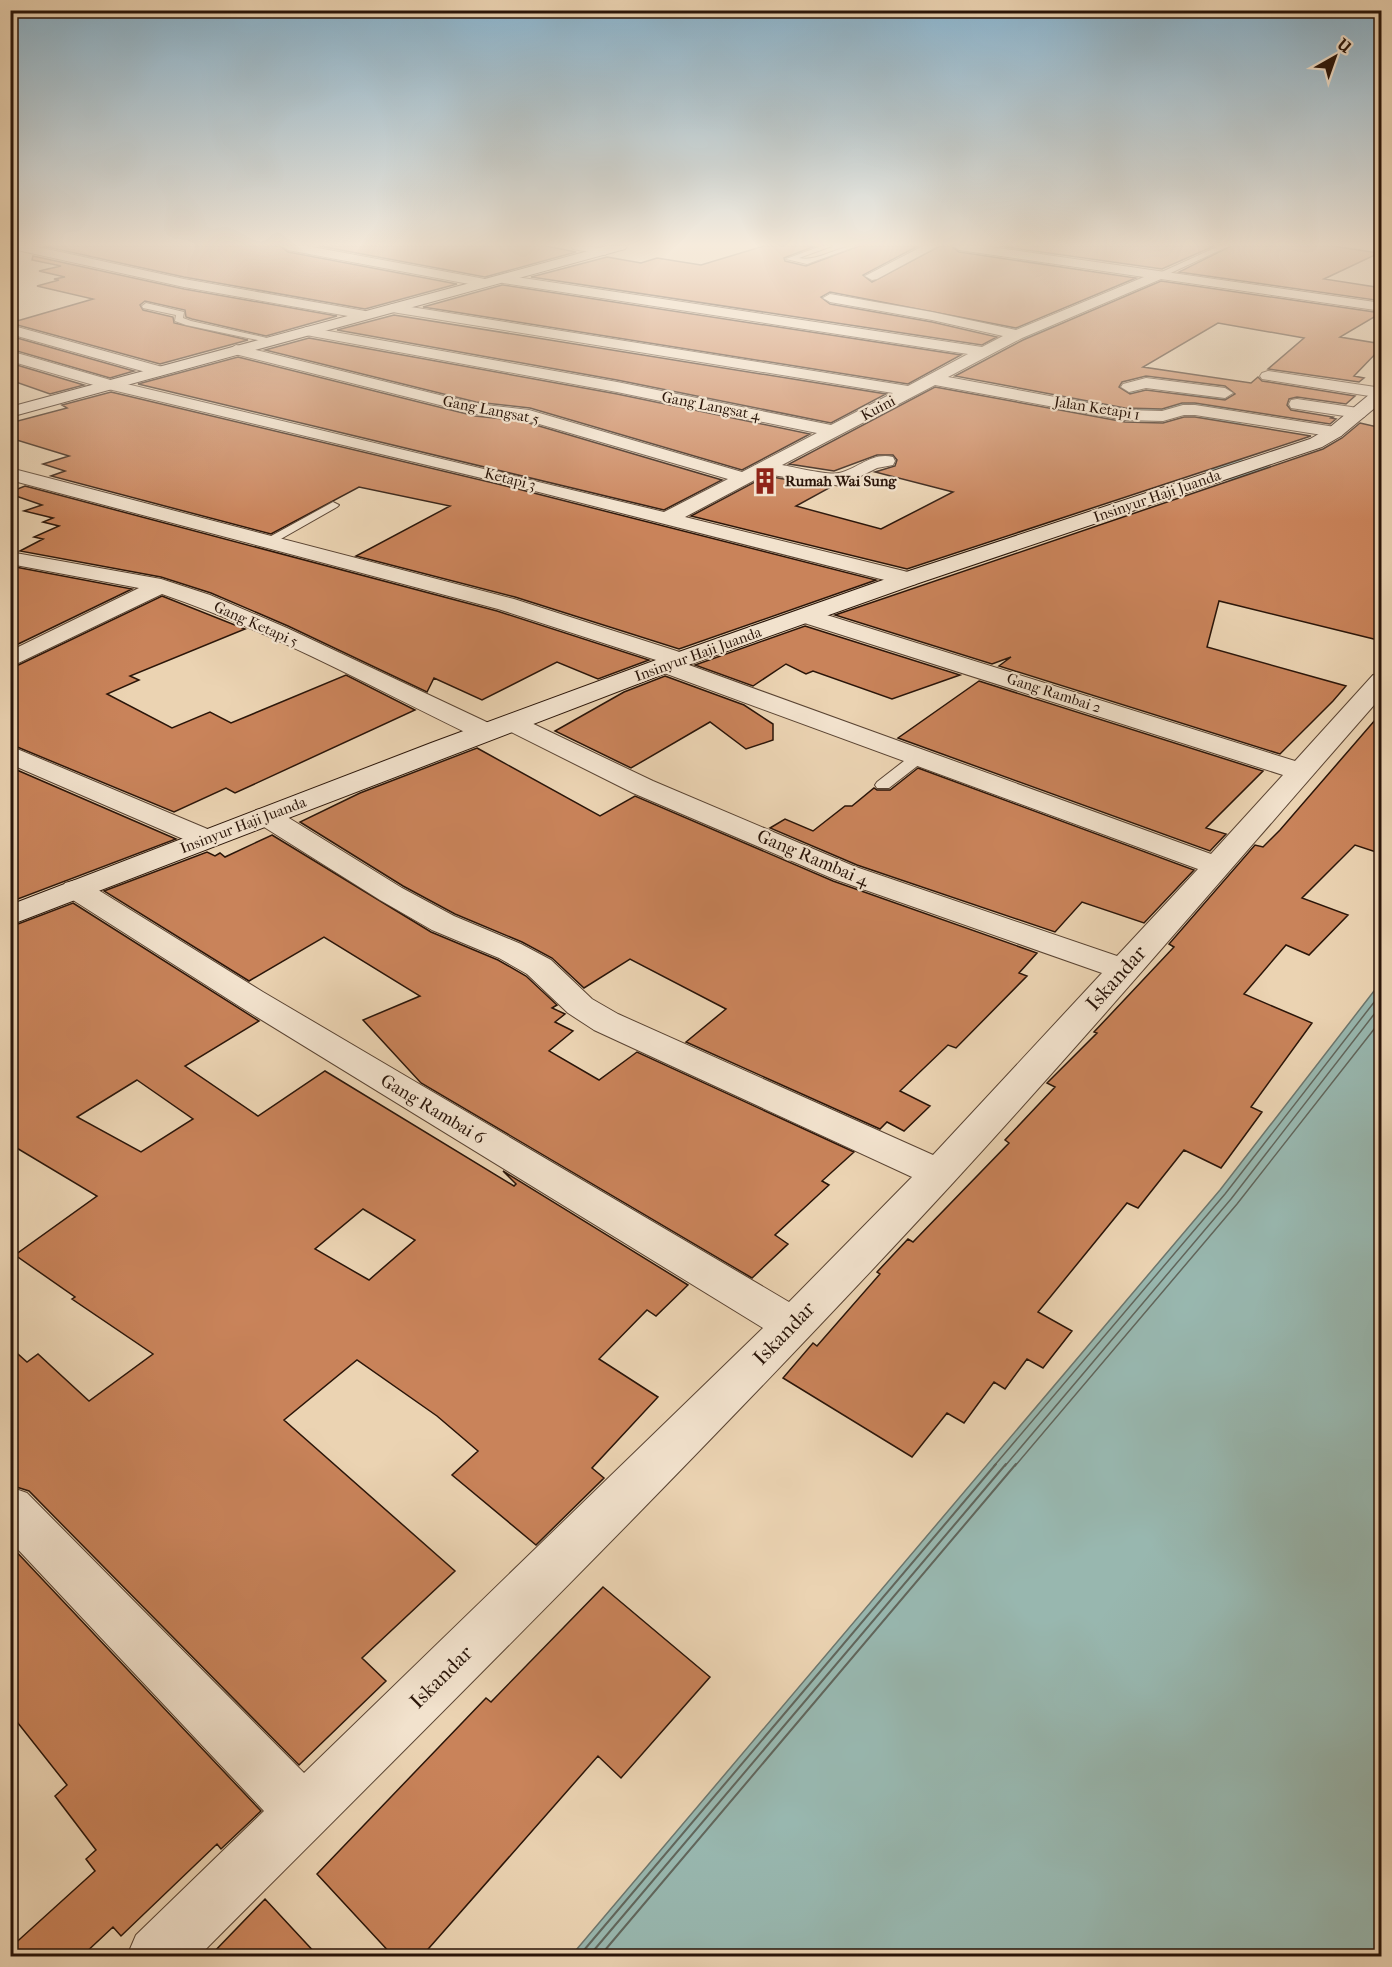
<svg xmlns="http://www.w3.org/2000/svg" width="1392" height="1967" font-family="'IM FELL French Canon',serif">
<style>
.water{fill:#98b7af;stroke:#6c766d;stroke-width:1.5}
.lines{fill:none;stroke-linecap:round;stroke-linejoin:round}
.shore-far1{stroke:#61665c;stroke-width:1.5}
.shore{stroke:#61665c;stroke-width:2}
.river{fill:#98b7af;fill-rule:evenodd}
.building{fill:#c9835a;stroke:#2a1509;stroke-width:1.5;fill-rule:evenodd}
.lane-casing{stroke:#5a4433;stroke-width:2}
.street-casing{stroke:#5a4433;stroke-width:2}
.secondary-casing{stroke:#2a1509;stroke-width:2}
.lane{fill:#f2e2cd;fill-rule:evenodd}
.street{fill:#f2e2cd;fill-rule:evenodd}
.secondary{fill:#f2e2cd;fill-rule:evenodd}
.labels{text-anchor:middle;stroke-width:4.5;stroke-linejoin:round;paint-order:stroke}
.far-street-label{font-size:15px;fill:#2a1509;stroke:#f2e2cd}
.far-poi-label{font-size:15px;font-weight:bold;fill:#2a1509;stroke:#f2e2cd;text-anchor:start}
.street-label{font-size:18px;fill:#2a1509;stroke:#f2e2cd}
.near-street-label{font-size:21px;fill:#2a1509;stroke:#f2e2cd}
</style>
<rect width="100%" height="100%" fill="#ebd3b2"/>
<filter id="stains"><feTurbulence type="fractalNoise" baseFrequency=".00333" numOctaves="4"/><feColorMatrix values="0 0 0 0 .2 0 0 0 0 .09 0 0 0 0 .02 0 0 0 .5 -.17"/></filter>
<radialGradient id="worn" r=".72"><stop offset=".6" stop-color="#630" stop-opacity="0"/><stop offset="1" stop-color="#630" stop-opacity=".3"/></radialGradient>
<path class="water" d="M1381,982V1956H571L1220,1190Z"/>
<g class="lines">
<path class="shore-far1" d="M994,1466L1225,1194L1382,992
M1005,1466L1231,1199L1382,1004
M1015,1466L1237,1204L1382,1019"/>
<path class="shore" d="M579,1956L996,1464
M589,1956L1006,1464
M600,1956L1016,1464"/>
<path class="river" d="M1037,246H1062L1053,259L1024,273L987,298L1012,306L1016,312L1012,321C1036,324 1084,325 1099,347L1095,353L1047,366L1036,363L1032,357L1036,351L1057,345L986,332L977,322L983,315C971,310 960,310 959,295L962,289Z
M1089,384L1170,395L1193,386L1227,392L1242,423L1237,430L1188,440L1221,454L1349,488L1355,496L1349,504L1336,507C1299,498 1163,468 1145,441C1158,421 1183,420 1205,416L1202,407L1170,415L1078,401L1073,394L1078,387Z"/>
</g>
<path class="building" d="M43,246H280L288,252L457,284L365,309L184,277Z
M319,246H546L576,252L485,277Z
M764,246H815L784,258L785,261L806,266L859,246H918L863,275L872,282L940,246H951L959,252L1136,278L1016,328L830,292L821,297L830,304L932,322L997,337L982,345L531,277L607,257L641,263L657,258L701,265Z
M999,246H1214L1162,269Z
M1231,246H1333L1379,253L1324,279L1382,288V301L1179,272Z
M33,256L184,289L337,316L266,336L192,319L186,317L185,310L145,301L140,305L143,310L173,317L174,323L248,340L160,364L10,323L93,299L37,286L59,280L54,279L65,277L39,271L61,266L32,260Z
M1161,281L1381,313L1340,337L1382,344V347L1354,376L1364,378L1359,382L1268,369L1304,338L1218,323L1143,367L1251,383L1258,377L1262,381L1355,396L1346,404L1297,397L1289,399L1287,405L1291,410L1333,417L1331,418L1336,419L1330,424L1195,403H1182L1162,409L1125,408L955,376L1023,340ZM1146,376L1225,386L1235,394L1225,400L1146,390L1130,394L1119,387L1122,382Z
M502,285H503L961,355L908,384L423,307Z
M394,315L886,394L831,423L617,380L337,330Z
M10,336L134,371L110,378L10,349Z
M309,338L617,394L810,434L742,470L530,408L476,402L265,350Z
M238,357L475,416L522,421L722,480L664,510L138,384Z
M10,363L84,385L50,394L10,380Z
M935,387L1125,422L1163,423L1184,417H1195L1311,436L907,569L691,516L766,476L831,487L796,506L881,529L953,492L875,472L895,466L897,460L893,455H877L834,471L789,464Z
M111,392L518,489L876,580L679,649L515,597L356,556L450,506L359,487L271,534L51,476L65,471L43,464L69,456L10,438V423L67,408L62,405Z
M1360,423L1382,428V641L1219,601L1207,647L1346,686L1333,701L1280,754L999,666L1011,657L992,664L835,615L1323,449L1342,438Z
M25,486L497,611L649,660L598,679L557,662L482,700L434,678L427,692L288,626L211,593L161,577L20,551L43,539L34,537L59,526L43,522L53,518L24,511L42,505L10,494V492Z
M10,566L132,589L10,648Z
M162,596L245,629L130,676L139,680L107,694L172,728L210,712L231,723L346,675L415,710L235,793L226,788L174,812L10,744V669Z
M805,626L960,675L892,699L813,671L806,674L786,664L753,686L695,665Z
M665,676L744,705L773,724V740L746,749L710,722L631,768L555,731L624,692Z
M979,681L1263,771L1206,828L1226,834L1210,851L898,738Z
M1382,712V854L1355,845L1302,898L1348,915L1309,955L1286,945L1244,994L1312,1023L1251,1107L1262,1112L1221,1168L1184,1150L1138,1208L1127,1203L1038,1312L1072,1331L1043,1368L1027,1359L1005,1389L994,1382L964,1423L947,1413L912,1457L783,1378L813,1343L817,1346L880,1274L877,1272L908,1239L913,1242L1009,1143L1005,1140L1055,1087L1047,1083L1097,1033L1094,1032L1174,947L1169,944L1255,845L1263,847L1280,830Z
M477,748L600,816L635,796L833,881L1037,953L1019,973L1027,976L956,1048L948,1045L900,1091L930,1106L904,1131L887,1122L880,1129L686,1042L726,1009L630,959L584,988L552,958L522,942L455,914L403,886L300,822L360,793Z
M10,767L176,839L10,902Z
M918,768L1194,870L1144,923L1082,902L1055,932L857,865L770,828L785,819L813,831L845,806H852L874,788L877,790H890Z
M272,835L431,932L498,960L526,976L557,1005L552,1008L565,1014L555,1022L573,1031L549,1051L599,1080L637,1052L854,1152L822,1181L829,1185L775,1235L788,1244L752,1278L421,1083L363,1020L420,996L324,937L249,981L104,891L207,852L215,856L220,853L225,857Z
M73,903L259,1021L185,1066L258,1116L325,1071L514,1186L516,1184L503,1171L688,1285L656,1316L647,1310L599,1359L658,1397L592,1468L604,1478L536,1545L452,1475L478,1451L437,1416L357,1360L284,1420L455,1571L362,1658L386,1681L299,1765L29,1491L10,1485V1347L27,1362L38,1354L89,1401L153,1354L72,1299L75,1297L15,1255L97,1196L10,1144V927ZM137,1080L193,1119L141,1152L77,1117ZM363,1209L415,1240L369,1280L315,1249Z
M10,1545L261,1811L221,1849L217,1844L121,1936L113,1927L82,1956H10V1948L95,1871L86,1859L96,1850L55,1796L67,1785L10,1713Z
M603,1587L710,1677L621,1778L598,1756L422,1956H393L317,1874L486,1698L491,1702Z
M265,1899L318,1956H210Z"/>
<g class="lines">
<defs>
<path id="lane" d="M821,246H832L799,258C818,262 837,246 857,246L807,264L786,259Z
M1219,246H1229L1162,277L1155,275Z
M146,303L184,312L183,318L191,321L276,340L272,343L186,325L175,321L176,315L143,308L142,306Z
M333,502L339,505L337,507L272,544H264L262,541Z
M919,752L927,757L925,760L889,788H877L875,785L877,782L913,754Z"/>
<path id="street" d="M11,246H33L184,279L365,311L372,315L365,319L184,287L17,250Z
M282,246H307L485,279L492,283L485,287L288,250Z
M571,246L609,248L611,251L605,255L573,249Z
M923,246H938L877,279L872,280L865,276Z
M953,246H984L1382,303V311L1161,279L1022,338L948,377L1125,410L1162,411L1183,405H1195L1335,427L1341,428L1344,432L1341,436L1335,437L1195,415H1184L1163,421L1125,420L935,385L782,465C794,467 830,476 839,473C858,469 871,452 893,457L895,461L893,465L877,468L841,486L766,474L685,517L916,574L919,579L916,584L908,586L519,487L104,388L10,361V351L114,381L664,512L728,479L522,419L476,414L231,353L228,350L236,345L476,404L529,410L742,472L817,433L617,392L306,335L299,331L306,327L617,382L831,425L893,393L392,312L385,308L392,304L908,386L968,354L503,283L496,279L503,275L982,347L1003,336L932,320L830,302L823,298L830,294L932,312L1016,330L1144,277L959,250Z
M10,325L166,368L168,371L160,376L10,334Z
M1268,371L1382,388V398L1262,379L1260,376L1262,373Z
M1146,378L1225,388L1233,393L1225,398L1146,388L1129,392L1121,387L1123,384Z
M1297,399L1358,408L1364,409L1367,413L1364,417L1358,418L1291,408L1289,404L1291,400Z
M10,468L514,599L689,655L693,660L689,665L1211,854L1283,775L798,621L795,616L798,611L806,609L814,611L1295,761L1373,675L1382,673V696C1239,859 1098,1025 951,1185C708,1449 452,1702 199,1956H127L136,1935L264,1811L10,1541V1487L27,1493L304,1773L763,1328L239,1006L65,895L61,889L65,883L76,880L87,883L263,992L789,1302L912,1177L594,1030L568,1013L527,974L499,958L432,930L380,900L256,822L252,816L256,810L266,808L276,810L402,888L454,916L521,944L551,960L592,999L618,1014L933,1155L1102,973L834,879L633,793L503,728L499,723L503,718L512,715L521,718L653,781L856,867L1117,956L1198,869L656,670L653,665L656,660L498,609L10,480Z
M10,552L161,579L210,595L287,628L495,726L499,732L495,738L486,740L477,738C374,688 271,631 162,594L10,667V651L139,588L10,564Z
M10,746L217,833L221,839L217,845L207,848L197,845L10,764Z"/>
<path id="secondary" d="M607,246H627L625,249L10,417V407Z
M1382,388V402L1341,436L1322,447L916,584L674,670L10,925V905L431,743L656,660L900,574L1310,439L1329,428L1376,389Z"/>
</defs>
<use href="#lane" class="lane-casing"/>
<use href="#street" class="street-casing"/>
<use href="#secondary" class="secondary-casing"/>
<use href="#lane" class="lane"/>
<use href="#street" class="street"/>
<use href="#secondary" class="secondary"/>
</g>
<linearGradient id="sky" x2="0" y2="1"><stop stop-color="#88b5d1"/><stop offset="0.47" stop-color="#f6ebdc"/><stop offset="1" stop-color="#f6ebdc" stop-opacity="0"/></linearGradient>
<rect width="1392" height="521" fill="url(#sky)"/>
<defs>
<symbol id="building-bare" viewBox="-9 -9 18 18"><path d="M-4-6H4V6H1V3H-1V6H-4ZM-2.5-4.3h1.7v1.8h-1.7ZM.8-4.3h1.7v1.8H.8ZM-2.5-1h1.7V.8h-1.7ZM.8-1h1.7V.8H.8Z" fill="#8f2418" stroke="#f2e2cd" stroke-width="2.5" paint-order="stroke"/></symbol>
</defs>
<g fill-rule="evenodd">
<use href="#building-bare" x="746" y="462" width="38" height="38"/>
</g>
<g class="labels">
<g class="far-street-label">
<text transform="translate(711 406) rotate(11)" y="5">Gang Langsat 4</text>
<text transform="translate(878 408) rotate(-28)" y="5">Kuini</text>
<text transform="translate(1097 408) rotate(9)" y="5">Jalan Ketapi 1</text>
<text transform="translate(491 410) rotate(11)" y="5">Gang Langsat 5</text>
<text transform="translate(510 479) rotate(14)" y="5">Ketapi 3</text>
<text transform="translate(1157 496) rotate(-19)" y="5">Insinyur Haji Juanda</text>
<text transform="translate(256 624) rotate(24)" y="5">Gang Ketapi 5</text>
<text transform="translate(698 654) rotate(-20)" y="5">Insinyur Haji Juanda</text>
<text transform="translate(1054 693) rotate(18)" y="5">Gang Rambai 2</text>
<text transform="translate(243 825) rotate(-21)" y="5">Insinyur Haji Juanda</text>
</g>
<g class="far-poi-label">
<text x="785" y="486">Rumah Wai Sung</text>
</g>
<g class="street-label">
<text transform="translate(813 858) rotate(23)" y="6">Gang Rambai 4</text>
<text transform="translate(433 1109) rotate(31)" y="6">Gang Rambai 6</text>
</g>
<g class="near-street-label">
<text transform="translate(1116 978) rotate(-48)" y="7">Iskandar</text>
<text transform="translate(784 1333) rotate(-46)" y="7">Iskandar</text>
<text transform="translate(441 1677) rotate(-45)" y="7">Iskandar</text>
</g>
</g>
<rect width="1392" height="1967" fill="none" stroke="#ebd3b2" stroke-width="36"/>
<rect x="12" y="12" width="1368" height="1943" fill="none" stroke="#2a1509" stroke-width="3"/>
<rect x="18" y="18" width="1356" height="1931" fill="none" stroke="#2a1509" stroke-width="1.5"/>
<g transform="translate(1335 57) rotate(40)" stroke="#f2e2cd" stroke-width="4.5" paint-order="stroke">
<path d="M0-4.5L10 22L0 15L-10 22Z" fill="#2a1509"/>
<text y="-9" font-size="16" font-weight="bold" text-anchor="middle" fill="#2a1509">U</text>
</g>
<rect width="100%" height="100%" filter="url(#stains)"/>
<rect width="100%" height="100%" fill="url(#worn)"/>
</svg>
